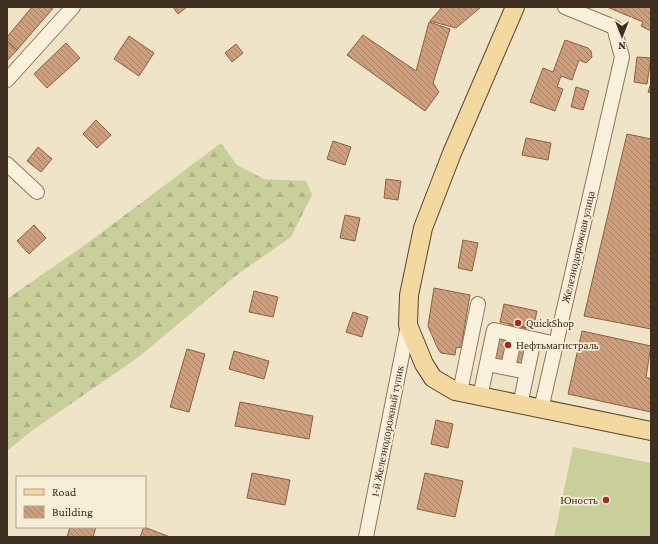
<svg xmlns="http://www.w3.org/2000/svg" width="658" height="544" font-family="'Crimson Pro',serif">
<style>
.forest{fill:url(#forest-firs)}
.pitch{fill:#c9cf9b}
.building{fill:url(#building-back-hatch);stroke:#8d5f41}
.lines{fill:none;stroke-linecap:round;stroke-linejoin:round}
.minor-casing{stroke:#8d765c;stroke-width:16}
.major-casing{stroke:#5b4430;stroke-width:20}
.minor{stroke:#faf1dc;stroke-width:14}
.major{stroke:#f3d9a0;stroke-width:18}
.poi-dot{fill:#9e2a2b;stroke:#f7eed8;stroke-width:1.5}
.labels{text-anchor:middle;stroke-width:3.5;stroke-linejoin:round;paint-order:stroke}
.street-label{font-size:11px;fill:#3d2e20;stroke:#f7eed8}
.poi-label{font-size:11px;fill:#3d2e20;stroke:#f7eed8;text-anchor:start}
</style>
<defs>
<pattern id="forest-firs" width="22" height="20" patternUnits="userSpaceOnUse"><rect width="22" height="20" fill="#c9cf9b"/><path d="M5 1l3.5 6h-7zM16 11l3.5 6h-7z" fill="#aeb285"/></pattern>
<pattern id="building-back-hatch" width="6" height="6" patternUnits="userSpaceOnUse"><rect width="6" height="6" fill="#cf9f7d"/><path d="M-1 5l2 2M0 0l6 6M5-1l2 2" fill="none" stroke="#a98266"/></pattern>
</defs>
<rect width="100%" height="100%" fill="#f0e4c8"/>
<path class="forest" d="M221,143L237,165L264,179L306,181L312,195L291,237L234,277L140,356L33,430L7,451V299L89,242Z"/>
<path class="pitch" d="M573,447L651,463V537H554Z"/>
<path class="building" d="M32,7H54L17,50L7,41V37Z
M173,7H187L178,14Z
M442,7H481L456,28L430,21Z
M607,7H651V31L641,26L643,22Z
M429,22L450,29L433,83L439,92L425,111L347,55L363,35L416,71Z
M129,36L154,53L139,76L114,59Z
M565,40L588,48L591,51L592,57L586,63L579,60L572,80L561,76L557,87L563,89L555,111L530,102L543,68L553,72Z
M7,41L17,50L7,61Z
M66,43L80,58L47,88L34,74Z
M236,44L243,53L232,62L225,53Z
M637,57L651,58L647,84L634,82Z
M651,83V93L648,92Z
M576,87L589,91L583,110L571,107Z
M96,120L111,135L97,148L83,134Z
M627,134L651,139V329L584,316Z
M526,138L551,143L548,160L522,155Z
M333,141L351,147L345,165L327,159Z
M38,147L52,159L41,172L27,161Z
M386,179L401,181L398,200L384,198Z
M345,215L360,218L355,241L340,238Z
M34,225L46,238L29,254L17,241Z
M463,240L478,243L472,271L458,268Z
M434,288L470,295L461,347L456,348L455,355L441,353L438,349L428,326Z
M254,291L278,297L273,317L249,312Z
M504,304L537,311L533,329L500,322Z
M353,312L368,317L362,337L346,332Z
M509,324L526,328L522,343L527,345L523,366L495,360L499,339L506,340Z
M582,331L651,346L646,377L651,379V412L568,394Z
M187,349L205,354L189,412L170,407Z
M234,351L269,361L264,379L229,369Z
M240,402L313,416L309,439L235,426Z
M436,420L453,424L448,448L431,444Z
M252,473L290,480L285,505L247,498Z
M425,473L463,481L455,517L417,509Z
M70,527H96L93,537H67Z
M144,527L170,537H140Z"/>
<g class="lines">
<defs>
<path id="minor" d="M7,80L73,7
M7,164L37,192
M487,364L527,372
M508,368L515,335
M460,392L478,304
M480,397L494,330L556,344
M520,405L534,339
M541,409L622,57L614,27L565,7
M366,537L408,325"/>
<path id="major" d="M515,7L452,153L423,228L409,295L408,325L424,364L433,378L455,391L651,431"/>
</defs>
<use href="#minor" class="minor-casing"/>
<use href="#major" class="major-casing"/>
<use href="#minor" class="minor"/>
<use href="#major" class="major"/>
</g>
<g class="poi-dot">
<circle cx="518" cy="323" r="4"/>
<circle cx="508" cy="345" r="4"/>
<circle cx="606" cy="500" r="4"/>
</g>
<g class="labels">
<g class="street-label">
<text transform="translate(578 247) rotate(-77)" y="4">Железнодорожная улица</text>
<text transform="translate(387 431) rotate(-79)" y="4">1-й Железнодорожный тупик</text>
</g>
<g class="poi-label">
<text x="526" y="327">QuickShop</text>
<text x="516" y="349">Нефтьмагистраль</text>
<text x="598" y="504" text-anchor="end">Юность</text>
</g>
</g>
<rect width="658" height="544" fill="none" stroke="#3d2e20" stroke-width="16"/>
<rect x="16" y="476" width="130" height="52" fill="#f7eed8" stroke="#ada18e"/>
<rect x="24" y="489" width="20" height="6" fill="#f3d9a0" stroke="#ada18e"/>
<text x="52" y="496" font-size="12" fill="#3d2e20">Road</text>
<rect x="24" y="506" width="20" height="12" fill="url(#building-back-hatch)" stroke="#ada18e"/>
<text x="52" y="516" font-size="12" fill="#3d2e20">Building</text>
<g transform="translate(622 36) rotate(180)" stroke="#f7eed8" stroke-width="3" paint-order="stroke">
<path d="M0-3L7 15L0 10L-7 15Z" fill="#3d2e20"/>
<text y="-6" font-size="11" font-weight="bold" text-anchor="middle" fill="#3d2e20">N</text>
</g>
</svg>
